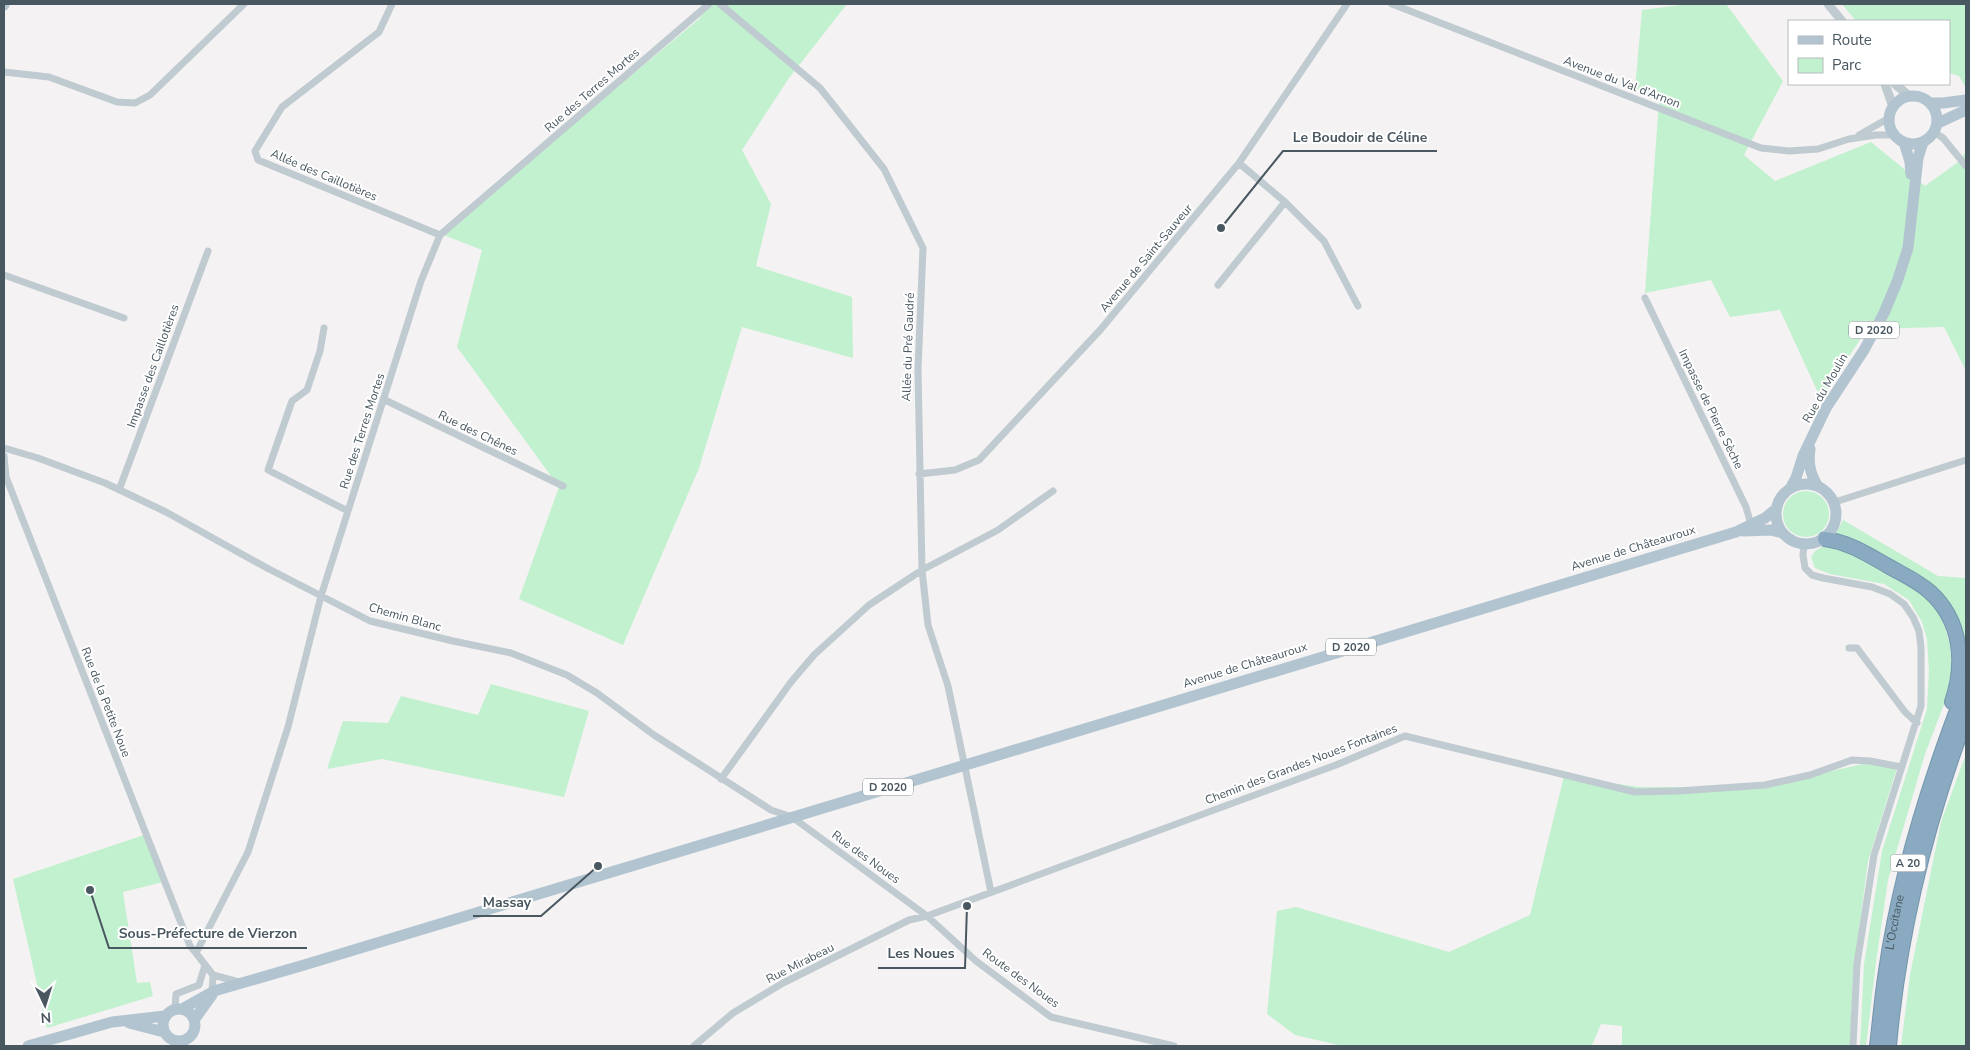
<svg xmlns="http://www.w3.org/2000/svg" width="1970" height="1050" font-family="'Nunito Sans',sans-serif">
<style>
.green{fill:#c1f1ce}
.lines{fill:none;stroke-linecap:round;stroke-linejoin:round}
.motorway-casing{stroke:#7495ac;stroke-width:16}
.minor{stroke:#bfcad1;stroke-width:7}
.tertiary{stroke:#bfcad1;stroke-width:9}
.primary{stroke:#b1c4d0;stroke-width:11}
.motorway{stroke:#89aac0;stroke-width:14}
.labels{text-anchor:middle;stroke-width:4;stroke-linejoin:round;paint-order:stroke}
.shield{fill:#fff;stroke:#808990;stroke-width:1}
.shield-label{font-size:11px;font-weight:bold;fill:#495760}
.street-label{font-size:12px;fill:#495760;stroke:#fff}
.leader{fill:none;stroke:#495760;stroke-width:2}
.callout-dot{fill:#495760;stroke:#fff;stroke-width:2}
.callout-label{font-size:14px;text-anchor:middle;font-weight:bold;fill:#495760;stroke:#fff;stroke-width:4;stroke-linejoin:round;paint-order:stroke}
</style>
<rect width="100%" height="100%" fill="#f4f2f2"/>
<path class="green" d="M710,4H847L789,78L742,150L771,204L756,266L852,297L853,358L742,327L699,468L623,645L519,599L559,487L457,347L482,250L441,234L699,19Z
M1689,4H1726L1783,81L1744,155L1775,181L1871,142L1925,186L1961,160L1966,151V371L1944,327L1867,329L1821,399L1780,310L1730,317L1711,280L1645,293L1659,102L1635,89L1642,10Z
M1842,4H1966V88L1959,76L1949,73V21H1856Z
M1783 514a23 23 0 1 1 46 0a23 23 0 1 1-46 0Z
M1843,520L1938,576L1966,578V654H1964L1948,604L1835,536Z
M1824,546L1836,547L1858,555L1924,595L1942,617L1950,645L1952,667L1946,699L1925,754L1888,880L1876,962L1866,1046H1860L1864,964L1882,851L1927,709L1929,671L1927,639L1922,622L1909,600L1884,584L1830,574L1815,568L1811,557L1815,551Z
M491,684L589,711L564,797L382,759L327,769L343,721L388,723L401,696L478,715Z
M1966,754V1046H1901L1910,975L1941,822Z
M1863,764L1898,765L1868,861L1853,975L1850,1046H1622V1026L1601,1024L1592,1045L1586,1046H1343L1295,1035L1267,1014L1277,911L1296,907L1449,952L1530,915L1564,776L1639,787H1761Z
M144,835L163,882L123,892L137,983L150,982L153,996L47,1028L13,879Z"/>
<g class="lines">
<defs>
<g id="motorway">
<path d="M1825,539C1848,542 1867,554 1888,566C1902,574 1918,581 1930,592C1962,621 1965,664 1952,702"/>
<path id="s1" d="M1877,1046C1880,1021 1882,996 1886,971C1900,873 1930,779 1966,687"/>
<path d="M1889,1046C1899,933 1926,824 1966,718"/>
</g>
</defs>
<use href="#motorway" class="motorway-casing"/>
<path class="minor" d="M392,4L379,32L282,107L255,151L258,160L440,235
M720,4L820,88L884,169L923,248L918,370L922,570L928,625L948,686L991,892
M1392,4L1761,148L1789,151L1818,149L1849,139L1876,135H1894
M4,72L49,77L117,102L135,103L150,95L244,4
M1934,132L1943,138L1966,166
M1859,135L1889,118
M1239,163L1285,202L1324,241L1358,306
M4,275L124,318
M1218,285L1285,202
M1645,298L1746,507L1752,528
M324,328L320,351L307,390L292,401L268,470L348,511
M383,399L563,486
M4,448L38,458L105,483L166,512L267,568L370,621L453,641L511,653L567,675L597,693L654,735L771,810L792,817L927,916L976,961L1051,1017L1174,1046
M4,456L6,477L190,946L196,953
M919,474L955,470L979,460L1101,329L1239,163L1347,4
M119,490L208,251
M1835,502L1966,460
M1804,544L1803,555L1805,568L1812,575L1823,578L1872,587L1890,594L1904,604L1913,617L1919,631L1921,647V706L1874,855L1857,964L1853,1046
M1849,648H1857L1905,712L1917,723
M721,779L791,682L814,655L869,605L922,570L998,530L1053,491
M239,982L213,975L196,953L248,852L288,727L321,596L348,511L421,281L440,235L709,4
M212,993L213,975
M175,1009L176,994L199,985L205,965
M694,1046L733,1013L783,983L909,920L927,916L1336,765L1405,736L1635,792L1678,791L1765,785L1810,775L1852,760L1870,761L1901,767"/>
<path class="tertiary" d="M1828,4L1842,21
M1885,84L1893,107
M1895,84L1909,96"/>
<path class="primary" d="M4,5V4
M1889 120a24 24 0 1 1 48 0a24 24 0 1 1-48 0Z
M1930,103H1943L1966,100
M1938,123L1966,110
M1904,142L1910,162L1911,174
M1810,449C1808,463 1810,473 1817,485
M1776 514a30 30 0 1 1 60 0a30 30 0 1 1-60 0Z
M1791,487L1796,478L1803,456L1826,408L1864,350L1884,313L1897,282L1908,248L1918,158L1923,142
M1743,531L1771,530L1783,533
M163 1025a16 16 0 1 1 32 0a16 16 0 1 1-32 0Z
M182,1009L214,991L304,965L1736,532L1765,518L1776,509
M194,1020L212,995
M129,1023L164,1032
M28,1046L112,1022L165,1016"/>
<use href="#motorway" class="motorway"/>
</g>
<g class="labels">
<g class="shield">
<rect x="1849" y="321.5" width="50" height="17" rx="4"/>
<rect x="1326" y="638.5" width="50" height="17" rx="4"/>
<rect x="863" y="778.5" width="50" height="17" rx="4"/>
<rect x="1890.5" y="854.5" width="35" height="17" rx="4"/>
</g>
<g class="shield-label">
<text x="1874" y="334">D 2020</text>
<text x="1351" y="651">D 2020</text>
<text x="888" y="791">D 2020</text>
<text x="1908" y="867">A 20</text>
</g>
<g class="street-label">
<text transform="translate(1622 82) rotate(21)" y="4">Avenue du Val d’Arnon</text>
<text transform="translate(592 90) rotate(-41)" y="4">Rue des Terres Mortes</text>
<text transform="translate(324 175) rotate(23)" y="4">Allée des Caillotières</text>
<text transform="translate(1146 258) rotate(-50)" y="4">Avenue de Saint-Sauveur</text>
<text transform="translate(908 347) rotate(-88)" y="4">Allée du Pré Gaudré</text>
<text transform="translate(153 366) rotate(-70)" y="4">Impasse des Caillotières</text>
<text transform="translate(1825 388) rotate(-60)" y="4">Rue du Moulin</text>
<text transform="translate(1711 409) rotate(64)" y="4">Impasse de Pierre Sèche</text>
<text transform="translate(362 431) rotate(-72)" y="4">Rue des Terres Mortes</text>
<text transform="translate(478 433) rotate(26)" y="4">Rue des Chênes</text>
<text transform="translate(1633 548) rotate(-17)" y="4">Avenue de Châteauroux</text>
<text transform="translate(405 617) rotate(16)" y="4">Chemin Blanc</text>
<text transform="translate(1245 665) rotate(-17)" y="4">Avenue de Châteauroux</text>
<text transform="translate(106 702) rotate(69)" y="4">Rue de la Petite Noue</text>
<text transform="translate(1301 764) rotate(-21)" y="4">Chemin des Grandes Noues Fontaines</text>
<text transform="translate(866 857) rotate(36)" y="4">Rue des Noues</text>
<text dy="4" stroke="none"><textPath href="#s1" startOffset="125">L'Occitane</textPath></text>
<text transform="translate(800 963) rotate(-27)" y="4">Rue Mirabeau</text>
<text transform="translate(1021 978) rotate(36)" y="4">Route des Noues</text>
</g>
</g>
<path class="leader" d="M1221 228L1283 151H1437M598 866L541 916H473M90 890L109 948H307M967 906L965 968H878"/>
<g class="callout-dot">
<circle cx="1221" cy="228" r="5"/>
<circle cx="598" cy="866" r="5"/>
<circle cx="90" cy="890" r="5"/>
<circle cx="967" cy="906" r="5"/>
</g>
<g class="callout-label">
<text x="1360" y="142">Le Boudoir de Céline</text>
<text x="507" y="907">Massay</text>
<text x="208" y="938">Sous-Préfecture de Vierzon</text>
<text x="921" y="958">Les Noues</text>
</g>
<rect width="1970" height="1050" fill="none" stroke="#495760" stroke-width="10"/>
<rect x="1788" y="20" width="162" height="65" fill="#ffffff" stroke="#b6bcbf"/>
<rect x="1798" y="36" width="25" height="8" fill="#b1c4d0" stroke="#b6bcbf"/>
<text x="1832" y="45" font-size="15" fill="#495760">Route</text>
<rect x="1798" y="58" width="25" height="15" fill="#c1f1ce" stroke="#b6bcbf"/>
<text x="1832" y="70" font-size="15" fill="#495760">Parc</text>
<g transform="translate(45 1005) rotate(176)" stroke="#ffffff" stroke-width="4" paint-order="stroke">
<path d="M0-4L9 19L0 12L-9 19Z" fill="#495760"/>
<text y="-8" font-size="14" font-weight="bold" text-anchor="middle" fill="#495760">N</text>
</g>
</svg>
